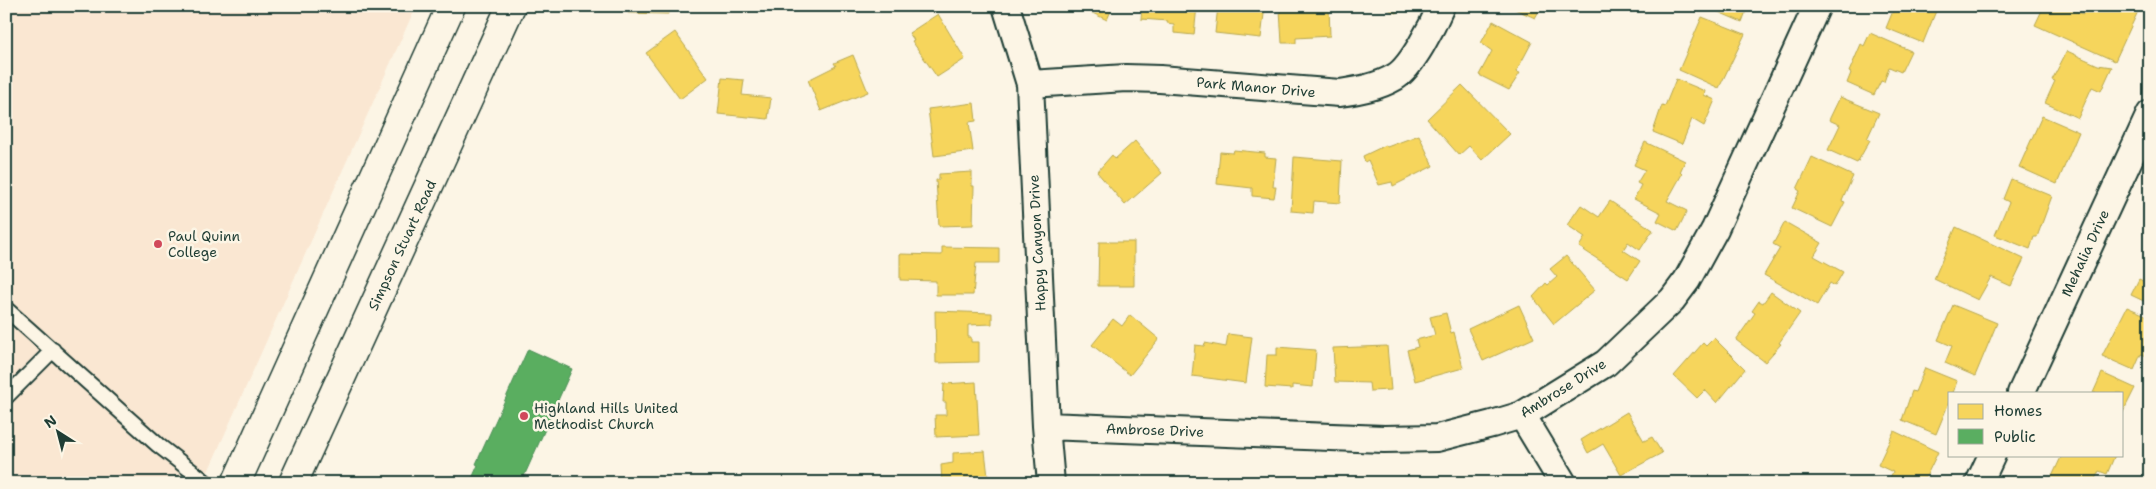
<svg xmlns="http://www.w3.org/2000/svg" width="2156" height="489" font-family="'Shantell Sans',sans-serif">
<style>
.built{fill:#fae7d2}
.homes{fill:#f6d55c;stroke:#b6a750}
.public{fill:#5aae61;stroke:#488c54}
.lines{fill:none;stroke-linecap:round;stroke-linejoin:round}
.lane-casing{stroke:#1f3d34;stroke-width:18}
.street-casing{stroke:#1f3d34;stroke-width:30}
.secondary-casing{stroke:#1f3d34;stroke-width:31}
.lane{stroke:#fcf5e5;stroke-width:14}
.street{stroke:#fcf5e5;stroke-width:26}
.secondary{stroke:#fcf5e5;stroke-width:28}
.poi-dot{fill:#d1495b;stroke:#fcf5e5;stroke-width:2}
.labels{text-anchor:middle;stroke-width:5;stroke-linejoin:round;paint-order:stroke}
.street-label{font-size:14px;fill:#1f3d34;stroke:#fcf5e5}
.poi-label{font-size:14px;fill:#1f3d34;stroke:#fcf5e5;text-anchor:start}
</style>
<rect width="100%" height="100%" fill="#fcf5e5"/>
<filter id="ink" filterUnits="userSpaceOnUse"><feTurbulence type="fractalNoise" baseFrequency=".02" numOctaves="2"/><feDisplacementMap in="SourceGraphic" scale="10" xChannelSelector="R" yChannelSelector="G"/><feConvolveMatrix kernelMatrix="1 2 1 2 8 2 1 2 1" color-interpolation-filters="sRGB"/></filter>
<g filter="url(#ink)">
<path class="built" d="M6,6H416L203,483H6Z"/>
<path class="homes" d="M628,6H668V14L628,13Z
M1078,6H1113L1107,20Z
M1142,6H1197L1194,35L1174,33V24L1167,23L1168,21L1141,19Z
M1218,6H1265L1261,38L1215,33Z
M1289,6H1329L1330,36L1296,38V43H1282L1280,10L1289,9Z
M1382,6H1400L1396,13Z
M1508,6H1542L1535,18Z
M1710,6H1748L1742,22L1709,8Z
M1895,6H1938L1923,43L1886,28Z
M2044,6H2062L2083,14L2086,6L2140,7L2115,61L2035,25Z
M938,14L965,59L937,77L912,41L914,40L909,33Z
M1702,17L1745,34L1719,88L1679,70Z
M1493,21L1532,42L1516,72L1520,73L1509,90L1479,75L1492,51L1481,43Z
M675,32L708,78L680,99L646,53Z
M1870,33L1911,51L1901,72L1889,67L1884,82L1881,81L1874,95L1847,83L1851,73L1849,72L1861,44L1864,46Z
M2067,51L2098,65L2112,67L2101,91L2092,87L2078,118L2045,103L2055,81L2052,80Z
M853,55L868,92L821,111L808,80L836,66L834,63Z
M722,78L744,80L742,95L771,98L768,119L718,114Z
M1676,79L1705,91L1704,95L1715,100L1704,126L1692,119L1682,144L1653,132L1662,105L1665,106Z
M1462,85L1510,134L1482,160L1469,146L1459,155L1427,119Z
M1840,97L1879,113L1867,139L1870,140L1857,163L1828,150L1840,125L1829,120Z
M974,103L976,121L969,122L973,151L934,156L928,109Z
M2042,116L2079,132L2057,184L2019,167Z
M1419,135L1433,166L1393,186L1392,182L1379,185L1368,160L1365,162L1363,156L1386,145L1387,147Z
M1135,141L1162,173L1125,205L1097,172L1112,155L1115,159Z
M1645,142L1685,161L1680,172L1682,174L1667,201L1687,211L1677,231L1657,221L1661,213L1634,199L1641,185L1637,183L1645,170L1634,165Z
M1234,150L1265,153V157L1276,158L1273,187H1276L1274,198L1252,196V188L1217,184L1220,152L1233,153Z
M1294,157L1342,161L1340,203L1314,201L1313,213L1291,211Z
M1812,157L1853,176L1842,201L1845,202L1832,227L1792,208L1800,191L1797,189Z
M972,172V186H974L973,225L939,226L936,180H939V174Z
M2011,179L2052,196L2037,237H2034L2030,249L1995,235L2009,202L2003,199Z
M1610,201L1653,230L1640,250L1628,242L1623,250L1640,261L1628,279L1579,247L1585,237L1567,225L1581,205L1599,217Z
M1785,222L1822,243L1814,256L1843,272L1835,286L1830,283L1817,305L1764,275L1780,248L1773,244Z
M1956,227L2024,259L2011,286L1991,277L1978,300L1934,279Z
M1099,242H1134V286H1098Z
M942,247L999,248V263H976L973,295H936V281L900,280V254L942,255Z
M1566,256L1595,290L1554,324L1533,297L1546,283L1548,285L1557,277L1550,269Z
M2150,266V304L2131,295L2139,279L2143,281Z
M1771,292L1800,313L1779,343L1781,344L1765,362L1736,340L1755,313L1752,311L1759,301L1763,303Z
M1519,305L1534,338L1483,361L1468,329Z
M1953,305L1997,323L1975,376L1945,363L1952,346L1938,340Z
M2127,307L2150,317V357L2141,354L2134,370L2102,356Z
M935,311L992,313V324L968,325V337H971V342H979V362L936,363Z
M1446,313L1451,333L1454,332L1463,368L1415,381L1407,350L1418,347L1416,340L1435,335L1430,317Z
M1130,315L1159,339L1130,375L1092,345L1113,319L1122,326Z
M1228,334L1252,337L1246,383L1192,376L1195,345L1204,346L1205,343L1226,347Z
M1714,338L1745,369L1717,403L1705,390L1697,398L1674,376L1703,343L1706,346Z
M1387,346L1391,390L1370,391L1369,383L1335,382L1333,348Z
M1277,347L1316,350L1313,387L1292,385V389L1265,387L1267,355H1277Z
M1925,368L1957,381L1953,393H1950V400L1936,434L1902,420L1912,391L1915,392Z
M2102,373L2135,388L2122,414V393H2093Z
M976,382L979,435L936,437L935,415H946V402H943L944,384Z
M1627,412L1644,441L1652,437L1662,453L1621,475L1603,444L1588,453L1581,440Z
M1894,431L1938,452L1924,481L1928,483H1887L1893,472L1878,465Z
M985,451L988,477H983L984,483H942L941,465L953,463V453Z
M2062,455H2115L2107,474L2099,471L2093,483H2049Z"/>
<path class="public" d="M528,349L572,369L521,483H470L478,465L476,464Z"/>
<g class="lines">
<defs>
<path id="lane" d="M6,309L158,445L207,483
M6,397L53,350"/>
<path id="street" d="M1006,6L1030,84L1046,426L1051,483
M1030,84L1126,78L1160,79L1340,93C1359,90 1378,87 1395,77C1412,67 1433,25 1441,6
M2021,393L2150,114
M1522,415L1563,483
M1046,426L1384,439L1437,438L1492,424L1522,415L1606,363L1672,300L1687,280L1715,229L1817,6
M1979,483L1992,455"/>
<path id="secondary" d="M236,483L451,6
M293,483L511,6"/>
</defs>
<use href="#lane" class="lane-casing"/>
<use href="#street" class="street-casing"/>
<use href="#secondary" class="secondary-casing"/>
<use href="#lane" class="lane"/>
<use href="#street" class="street"/>
<use href="#secondary" class="secondary"/>
</g>
</g>
<g class="poi-dot">
<circle cx="158" cy="244" r="5"/>
<circle cx="524" cy="416" r="5"/>
</g>
<g class="labels">
<g class="street-label">
<text transform="translate(1256 87) rotate(5)" y="5">Park Manor Drive</text>
<text transform="translate(1037 243) rotate(-93)" y="5">Happy Canyon Drive</text>
<text transform="translate(402 245) rotate(-65)" y="5">Simpson Stuart Road</text>
<text transform="translate(2085 253) rotate(-65)" y="5">Mehalia Drive</text>
<text transform="translate(1563 388) rotate(-32)" y="5">Ambrose Drive</text>
<text transform="translate(1155 430) rotate(2)" y="5">Ambrose Drive</text>
</g>
<g class="poi-label">
<text x="168" y="241">Paul Quinn<tspan x="168" dy="16">College</tspan></text>
<text x="534" y="413">Highland Hills United<tspan x="534" dy="16">Methodist Church</tspan></text>
</g>
</g>
<rect width="2156" height="489" fill="none" stroke="#fcf5e5" stroke-width="25"/>
<rect x="12" y="12" width="2131" height="464" fill="none" stroke="#1f3d34" stroke-width="2" filter="url(#ink)"/>
<rect x="1948" y="392" width="175" height="65" fill="#fcf5e5" stroke="#a4ab9e"/>
<rect x="1958" y="404" width="25" height="15" fill="#f6d55c" stroke="#a4ab9e"/>
<text x="1994" y="416" font-size="15" fill="#1f3d34">Homes</text>
<rect x="1958" y="429" width="25" height="15" fill="#5aae61" stroke="#a4ab9e"/>
<text x="1994" y="442" font-size="15" fill="#1f3d34">Public</text>
<g transform="translate(58 432) rotate(324)" stroke="#fcf5e5" stroke-width="4" paint-order="stroke">
<path d="M0-4L9 19L0 12L-9 19Z" fill="#1f3d34"/>
<text y="-8" font-size="14" font-weight="bold" text-anchor="middle" fill="#1f3d34">N</text>
</g>
</svg>
